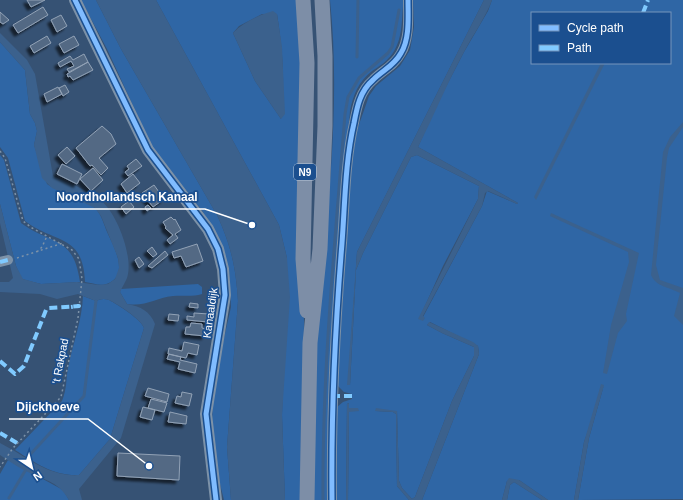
<svg xmlns="http://www.w3.org/2000/svg" width="683" height="500" font-family="Arial,sans-serif">
<style>
.green{fill:#2f66a5;fill-rule:evenodd}
.water{fill:#3b618d}
.lines{fill:none;stroke-linecap:round;stroke-linejoin:round}
.stream{stroke:#3b618d;stroke-width:3}
.building{fill:#526984;stroke:#92a2b6;filter:url(#shadow)}
.path{stroke:#7d92a8;stroke-width:1.5;stroke-dasharray:2 3;stroke-linecap:butt}
.minor{stroke:#7d92a8;stroke-width:10}
.tertiary{stroke:#7d92a8;stroke-width:12}
.primary{stroke:#7d8ea7;stroke-width:15}
.quiet{stroke:#80caff;stroke-width:4;stroke-dasharray:8 4;stroke-linecap:butt}
.cycleway-casing{stroke:#1b4f8f;stroke-width:8}
.cycleway{stroke:#80bcff;stroke-width:5}
.labels{text-anchor:middle;stroke-width:3.5;stroke-linejoin:round;paint-order:stroke}
.shield{fill:#1b4f8f;stroke:#bbcadd;stroke-width:1}
.shield-label{font-size:10px;font-weight:bold;fill:#fff}
.street-label{font-size:11px;fill:#fff;stroke:#1b4f8f}
.leader{fill:none;stroke:#fff;stroke-width:1.5}
.callout-dot{fill:#fff;stroke:#1b4f8f;stroke-width:1.5}
.callout-label{font-size:12px;text-anchor:middle;font-weight:bold;fill:#fff;stroke:#1b4f8f;stroke-width:3.5;stroke-linejoin:round;paint-order:stroke}
</style>
<defs>
<filter id="shadow"><feDropShadow dx="-3.5" dy="3.5" stdDeviation="1" flood-color="#0009"/></filter>
</defs>
<rect width="100%" height="100%" fill="#365274"/>
<path class="green" d="M81,0H96L121,49L217,215C231,245 236,268 238,301L227,447L231,500H224L217,472L212,428L213,387L231,307L229,269L216,236L203,212L152,147L107,49Z
M156,0H298L304,54L301,264L304,320L302,500H285L282,415L287,258L279,225ZM262,14H277C283,52 285,80 281,119L255,81L233,33L239,26Z
M330,0H403V6C402,18 402,34 397,45C392,58 383,64 372,71C359,81 353,95 350,111L329,379L328,500H313C314,447 312,393 316,340C325,226 342,114 330,0Z
M413,0H484L357,252L348,385H350L356,270L363,253L411,157L417,155L479,186L478,199L443,266L419,319L423,317L482,206L487,191L517,204L518,203L418,147L437,104L464,52L488,11L492,0H683V499L578,500L589,438L604,385L584,442L574,500H548L519,480L507,481L502,500H422L479,354L478,346L430,322L427,325L442,333L474,347V356L452,401L415,497L412,499L402,488L399,481L397,411H376L393,412L396,414L397,486L409,500H348L349,411H359L349,408V403L347,404L346,500H335L337,407L343,402L352,399V394L344,392L337,385L351,170L356,133L369,96L376,86L400,66L410,50L414,27ZM532,13H670V63H532Z
M0,42L25,70L30,114L35,123L37,131L34,145L47,184C60,193 86,198 96,209C102,216 104,225 108,234C114,247 129,274 109,283C101,287 93,283 85,282C83,233 55,244 25,221L8,158L0,147Z
M0,155L4,160L21,223C53,246 73,235 80,282L41,284L22,279L16,266L0,204Z
M198,284L202,287V294C192,297 184,295 173,296C155,298 146,307 127,304L120,292L121,289Z
M83,296L96,301C100,299 104,298 109,300C117,304 142,320 144,328L110,439L79,475C53,476 36,463 15,450L62,401C67,389 66,379 68,368C73,343 82,321 83,296Z
M8,460L63,490L69,500H0V474Z
M514,482L542,500H507L510,485Z"/>
<path class="water" d="M96,0H156L279,225L287,258L290,297L282,415L285,500H231L227,447L238,301C236,268 231,245 217,215L121,49Z
M484,0H492C485,19 473,34 464,52C447,83 434,116 418,147L518,203L517,204L488,191L485,193L482,206L423,316L425,318L423,321L418,319L478,199L479,186L417,155L411,157L363,253L356,270L350,385H347L357,252Z
M273,11L277,14L282,47L285,114L281,119L255,81L233,33C243,22 259,15 273,11Z
M0,33L27,60L35,74L53,176C68,183 87,189 100,200C117,212 134,258 127,278C125,283 122,287 120,292L127,304C140,306 150,311 155,324L121,438L79,489L82,500H69C58,480 42,480 24,470C16,466 8,460 0,455V443C26,456 48,477 79,475L110,439L144,328C142,320 118,304 109,300C104,298 100,299 96,301L78,294L57,299L40,294L0,292V282H9L13,278L0,223V204L16,266L23,279L41,284L77,282L99,285L108,284L115,279L119,268L118,258L101,216L95,208L52,188L42,178L34,145L37,131L35,123L30,114L25,70L0,42Z
M601,63H605L536,200L534,197Z
M683,122V127L669,148L667,158L656,265L660,280L683,288V325L674,316L680,293C669,287 656,287 651,275L663,152L670,137Z
M551,213L639,253L626,314L627,321L618,333L607,374L603,373L611,325L629,262L628,252L550,216Z
M429,322L473,342L478,346L479,354L422,500H409L397,486L396,414L393,412L375,411L376,408L397,411L399,481L402,488L412,499L415,497L452,401L474,356V347L442,333L427,325Z
M601,384L604,385L589,438L578,500H574L584,442Z
M349,403V408H358L359,411L349,412L348,500H346L347,404Z
M509,478L519,480L548,500H542L514,482L510,485L507,500H502L507,481Z"/>
<g class="lines">
<path class="stream" d="M357,57L358,0
M27,458L84,396L96,301
M9,498L25,471
M323,500C322,370 335,243 345,114L348,97L359,78L388,53L392,47L399,10"/>
</g>
<path class="building" d="M27,0H45L31,7Z
M43,7L48,15L18,33L13,25Z
M0,12L9,20L3,24L0,22Z
M61,15L67,26L57,32L51,20Z
M47,36L51,43L34,53L30,46Z
M74,36L79,45L64,53L59,44Z
M84,54L88,62L69,72L67,69L74,66L71,61L60,67L58,63L70,56L73,60Z
M88,62L93,70L73,80L70,76L68,77L67,74Z
M65,85L69,92L63,96L59,88Z
M58,87L62,94L47,102L44,94Z
M102,126L111,134L116,144L99,158L108,168L101,175L92,165L90,166L76,148Z
M67,147L75,156L66,164L58,155Z
M136,159L142,166L128,176L125,172L129,169L127,166Z
M62,164L82,174L77,184L57,174Z
M93,168L103,180L91,191L80,179Z
M133,174L140,183L127,193L121,184Z
M154,185L164,199L153,207L142,193Z
M129,201L134,207L126,214L121,207Z
M148,205L151,208L147,211L145,207Z
M171,217L174,220L175,219L181,230L175,234L178,238L170,244L167,240L173,235L165,228L166,227L163,222Z
M197,244L203,261L186,267L181,256L174,258L172,252Z
M152,247L157,254L153,257L147,251Z
M165,251L168,255L152,268L148,266Z
M139,257L144,264L139,268L135,260Z
M190,303L198,304V308L189,307Z
M194,313L209,314L208,322L187,320V316L194,317Z
M169,314L179,315L178,321L168,320Z
M191,323L202,324V328L206,329L205,336L185,334L186,327H190Z
M184,342L199,345L197,355L188,353L186,358L168,354L169,348L182,351Z
M169,354L181,357L180,360L197,364L195,373L178,369L180,362L167,359Z
M148,388L169,394L167,402L145,396Z
M182,392L192,394L189,406L175,403L177,396L181,397Z
M151,399L167,403L164,412L148,408Z
M143,407L155,410L152,420L140,417Z
M170,412L187,416L186,424L168,422Z
M118,453L180,456L179,480L117,476Z"/>
<g class="lines">
<path class="path" d="M0,151L5,158L23,221L32,228L72,250L79,259L82,279L78,318L61,397L13,448L0,467
M37,252L42,247L47,236
M17,258L63,243"/>
<path class="minor" d="M0,262L8,260
M332,500C331,414 335,329 342,243C345,204 345,162 354,123C357,107 360,91 373,80C383,70 394,66 401,53C410,38 408,17 408,0"/>
<path class="tertiary" d="M75,0L148,150L208,229L218,249L223,269L225,295L206,414L216,500"/>
<path class="primary" d="M303,0L307,63L303,259L307,311
M307,500L310,343L320,249L325,126V56L322,0"/>
<path class="quiet" d="M643,13L648,0
M0,262L8,260
M0,361L15,374L24,366L46,310L49,308L79,306L71,307
M332,396H353
M0,433L17,443"/>
<defs>
<path id="cycleway" d="M75,0L148,150L208,229L218,249L223,269L225,295L206,414L216,500
M332,500C331,414 335,329 342,243C345,204 345,162 354,123C357,107 360,91 373,80C383,70 394,66 401,53C410,38 408,17 408,0"/>
</defs>
<use href="#cycleway" class="cycleway-casing"/>
<use href="#cycleway" class="cycleway"/>
</g>
<g class="labels">
<rect class="shield" x="294" y="164" width="22" height="16" rx="3"/>
<g class="shield-label">
<text x="305" y="176">N9</text>
</g>
<g class="street-label">
<text transform="translate(210 313) rotate(-82)" y="4">Kanaaldijk</text>
<text transform="translate(60 361) rotate(-79)" y="4">'t Rakpad</text>
</g>
</g>
<path class="leader" d="M252 225L205 209H48M149 466L88 419H9"/>
<g class="callout-dot">
<circle cx="252" cy="225" r="4"/>
<circle cx="149" cy="466" r="4"/>
</g>
<g class="callout-label">
<text x="127" y="201">Noordhollandsch Kanaal</text>
<text x="48" y="411">Dijckhoeve</text>
</g>
<rect x="531" y="12" width="140" height="52" fill="#1b4f8f" stroke="#7695bc"/>
<rect x="539" y="25" width="20" height="6" fill="#80bcff" stroke="#7695bc"/>
<text x="567" y="32" font-size="12" fill="#ffffff">Cycle path</text>
<rect x="539" y="45" width="20" height="6" fill="#80caff" stroke="#7695bc"/>
<text x="567" y="52" font-size="12" fill="#ffffff">Path</text>
<g transform="translate(32 468) rotate(145)" stroke="#1b4f8f" stroke-width="3" paint-order="stroke">
<path d="M0-3L7 15L0 10L-7 15Z" fill="#ffffff"/>
<text y="-6" font-size="11" font-weight="bold" text-anchor="middle" fill="#ffffff">N</text>
</g>
</svg>
